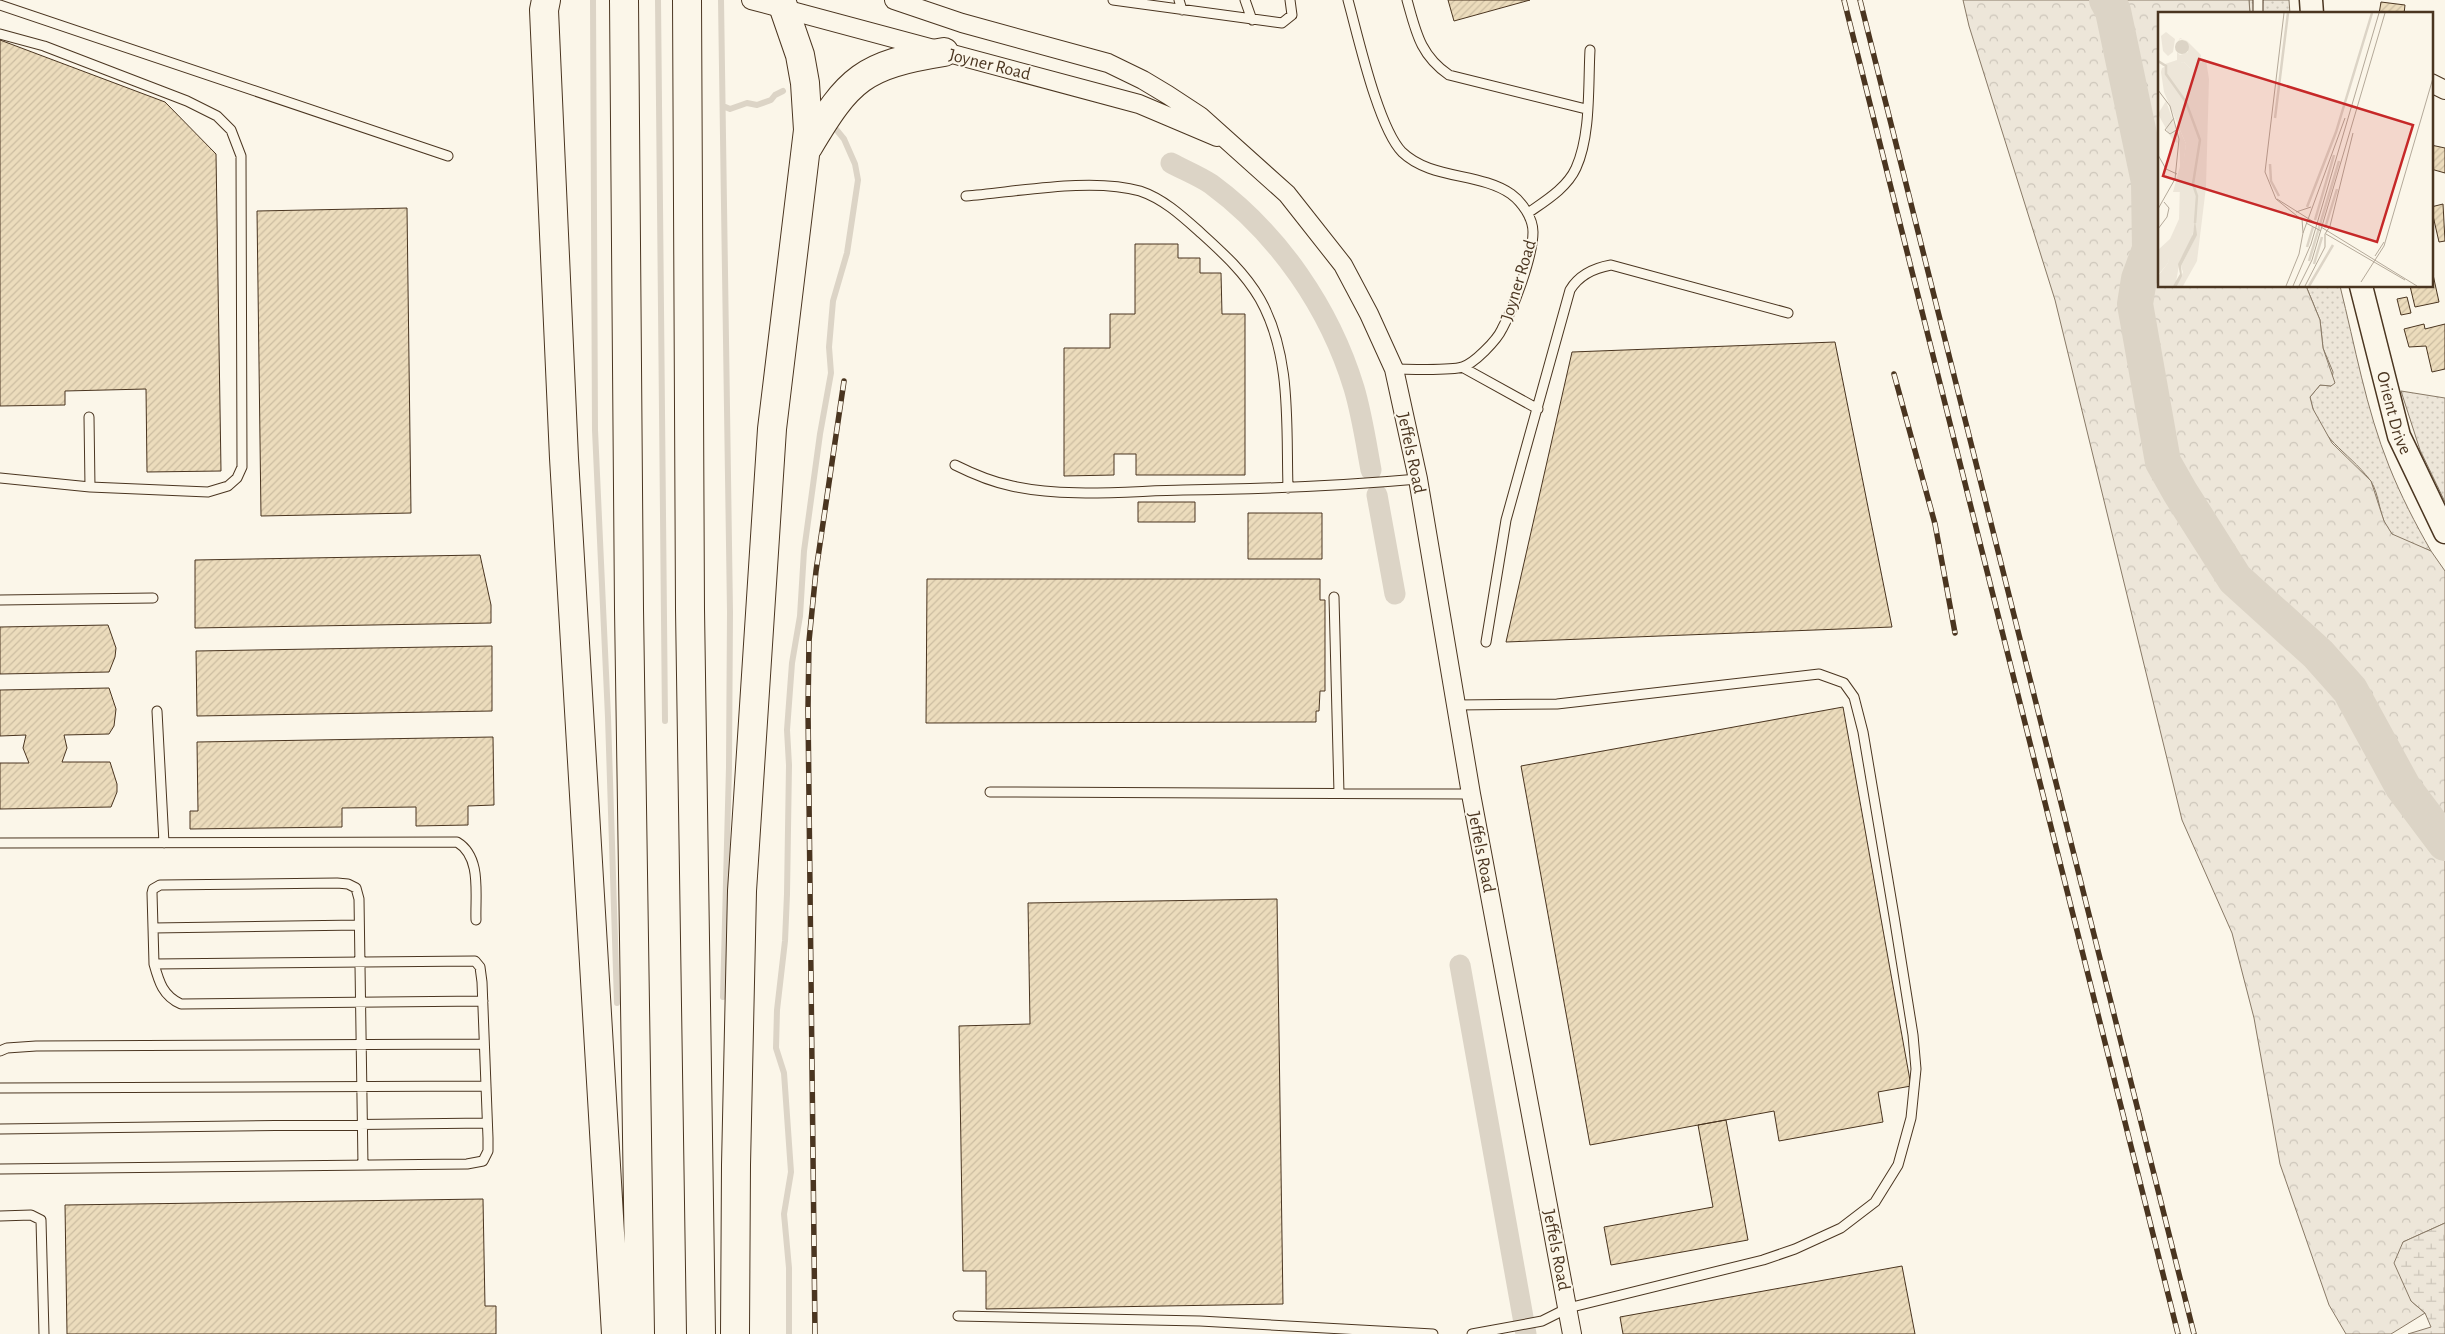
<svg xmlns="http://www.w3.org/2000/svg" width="2445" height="1334" font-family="'Alegreya Sans',sans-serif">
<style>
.grass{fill:url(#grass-dots);stroke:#887966}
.forest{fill:url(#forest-crowns);stroke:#887966}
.wetland{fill:url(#wetland-marsh);stroke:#887966}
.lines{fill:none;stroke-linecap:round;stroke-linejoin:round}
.stream{stroke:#dcd4c6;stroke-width:6}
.canal{stroke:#dcd4c6;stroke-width:21}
.river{stroke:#dcd4c6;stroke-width:36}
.building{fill:url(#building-hatch);stroke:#4a3520}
.service-casing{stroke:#4a3520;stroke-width:11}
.minor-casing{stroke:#4a3520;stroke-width:20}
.tertiary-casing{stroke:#4a3520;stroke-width:25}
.motorway-casing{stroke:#4a3520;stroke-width:30}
.service{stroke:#fbf6e9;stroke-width:9}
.minor{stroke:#fbf6e9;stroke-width:18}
.tertiary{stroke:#fbf6e9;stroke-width:22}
.motorway{stroke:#fbf6e9;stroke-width:28}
.rail-casing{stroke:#4a3520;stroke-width:5.5}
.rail{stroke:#fbf6e9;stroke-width:4;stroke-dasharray:11;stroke-linecap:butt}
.labels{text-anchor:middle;stroke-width:4;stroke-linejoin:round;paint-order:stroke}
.street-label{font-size:18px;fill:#4a3520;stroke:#fbf6e9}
.inset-river{fill:none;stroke:#dcd4c6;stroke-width:2.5}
.inset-road{fill:none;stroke:#b4a999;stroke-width:1}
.view{fill:#c62828;fill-opacity:0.15;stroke:#c62828;stroke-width:2.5}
.inset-edge{fill:none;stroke:#4a3520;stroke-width:2.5}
</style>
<defs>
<pattern id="grass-dots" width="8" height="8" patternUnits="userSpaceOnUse" patternTransform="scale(1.25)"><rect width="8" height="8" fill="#ede6d9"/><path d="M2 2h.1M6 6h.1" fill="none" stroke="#cdc6ba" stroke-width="1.8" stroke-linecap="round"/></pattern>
<pattern id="forest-crowns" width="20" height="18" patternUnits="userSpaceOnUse" patternTransform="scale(1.25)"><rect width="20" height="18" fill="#ede6d9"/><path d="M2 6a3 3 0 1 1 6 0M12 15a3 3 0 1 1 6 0" fill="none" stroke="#cdc6ba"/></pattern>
<pattern id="wetland-marsh" width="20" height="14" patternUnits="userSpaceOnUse" patternTransform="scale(1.25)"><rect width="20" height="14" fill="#ede6d9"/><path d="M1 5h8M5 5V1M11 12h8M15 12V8" fill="none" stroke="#cdc6ba"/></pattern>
<pattern id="building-hatch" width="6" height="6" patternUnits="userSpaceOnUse" patternTransform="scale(1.25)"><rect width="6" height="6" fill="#ecdcbc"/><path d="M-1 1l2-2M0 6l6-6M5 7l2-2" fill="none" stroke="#ccbda1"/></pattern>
</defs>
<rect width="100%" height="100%" fill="#fbf6e9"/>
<path class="grass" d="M2249,0H2289L2290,14H2250Z
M2306,286H2340C2355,346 2366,409 2389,466C2401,496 2415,523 2431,551C2421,547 2399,540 2392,534C2378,520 2381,495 2370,480C2347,450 2318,440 2310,397L2320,385L2331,386L2333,372L2323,348L2320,320Z
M2401,391L2445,398V502L2420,450Z"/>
<path class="forest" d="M1963,0H2249L2250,14H2159V286H2306L2320,320L2323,348L2335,383L2331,386L2320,385L2310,397L2313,409L2332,443L2371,481L2384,521L2392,534L2431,551L2445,571V1223L2403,1242L2411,1301L2425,1313L2391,1334H2346L2329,1305L2280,1164L2254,1018L2232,933L2182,820L2055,300L1969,26Z"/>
<path class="wetland" d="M2445,1223V1334H2408L2431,1327L2425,1313L2411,1301L2394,1263L2403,1242Z"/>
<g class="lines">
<path class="stream" d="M593,0L595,430L608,717L617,1003
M658,0L665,721
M721,0L730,612L729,767L723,997
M723,106L730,109L747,103L757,105L771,100L775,95L783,91
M789,1334V1268L784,1214L791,1172L784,1073L776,1048L777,1010L785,941L787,894L789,765L787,730L792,663L800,616L804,551L820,434L831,373L829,347L833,301L847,253L858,180L855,164L844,139L835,128"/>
<path class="canal" d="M1171,163C1184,170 1199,176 1211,184C1279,234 1330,309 1354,388C1362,415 1366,443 1371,470
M1377,495L1395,594
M1460,965L1526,1334"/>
<path class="river" d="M2107,0L2113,11L2149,182L2150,249L2139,279L2135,304L2163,462L2180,492L2235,579L2318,654L2350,690L2403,787L2445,843"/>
</g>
<path class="building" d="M1448,0H1530L1454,21Z
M2381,2L2405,5L2404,14H2379Z
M0,40L165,102L216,154L221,471L147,472L146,389L65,391V405L0,406Z
M2431,145L2445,148V173L2431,169Z
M2443,204L2445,241L2439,242L2431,207Z
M407,208L411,513L261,516L257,211Z
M1135,244H1178V258H1200V273H1221L1222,314H1245V475H1136V454H1114V475L1064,476V348H1110V314H1135Z
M2432,270L2439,302L2415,307L2410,286H2431Z
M2407,297L2411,313L2401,315L2397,299Z
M2424,324L2425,329L2445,324V369L2432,372L2426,346L2409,347L2404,329Z
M1835,342L1892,627L1506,642L1572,352Z
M1138,502H1195V522H1138Z
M1248,513H1322V559H1248Z
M480,555L491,605V623L195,628V560Z
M927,579H1320V600H1325V691H1320L1319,711H1316V722L926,723Z
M108,625L116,648L115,657L109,672L0,674V627Z
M492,646V711L197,716L196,651Z
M109,688L116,709L114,726L109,734L64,735L67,748L62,762H110L117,784V792L111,807L0,809V763H29L23,748L26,735L0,736V690Z
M1843,707L1911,1086L1878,1092L1883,1122L1779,1141L1774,1111L1590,1145L1521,766Z
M493,737L494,805L468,806V825L416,826V807L342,808V827L190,829V811H198L197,742Z
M1277,899L1283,1304L986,1309V1271H963L959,1026L1030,1024L1028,903Z
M1726,1120L1748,1240L1611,1265L1604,1227L1713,1207L1698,1125Z
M483,1199L485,1306H496V1334H67L65,1205Z
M1902,1266L1915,1334H1623L1620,1317Z"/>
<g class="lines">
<defs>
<path id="service" d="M1113,0L1282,23L1292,15L1290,0
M1179,0L1182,10
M1245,0L1252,20
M1348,0C1358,36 1378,127 1402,152C1431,180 1479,172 1511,194C1522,202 1533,218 1533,232C1533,256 1514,307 1502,329C1497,340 1474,364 1462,367C1451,371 1408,369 1394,369
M1407,0C1416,32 1420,55 1449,75L1586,109
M2258,0V14
M0,5L448,156
M0,34L44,46L187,101L217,116L231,130L241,156L242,467L237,478L228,486L208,492L90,487L0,478
M966,196C1016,192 1092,177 1140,191C1164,199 1183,217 1202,234C1223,253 1245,273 1260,299C1292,356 1286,425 1288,488
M1528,213C1545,201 1567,188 1576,168C1591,135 1588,86 1590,50
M1462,367L1538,409
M89,417L90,487
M955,465C973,474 992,482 1012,486C1067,498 1127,491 1183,490C1262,489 1340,486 1418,479
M1334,597L1339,793
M0,600L153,598
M1486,642L1506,520L1570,290C1579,275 1594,268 1611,265L1788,313
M1456,705L1557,704L1819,674L1844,683L1854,697L1863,732L1894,916L1913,1035L1916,1069L1911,1118L1898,1165L1875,1202L1841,1228L1795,1249L1763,1260L1568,1308L1542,1321L1472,1334
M157,711L164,843
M990,792L1471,794
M0,843L457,842C482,857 475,894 476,920
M153,928L152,893L153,889L160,885L337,883L348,884L356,888L359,899L363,1165
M154,964C159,982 163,996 181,1004L483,1001
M0,1051L7,1048L36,1046L484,1044
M0,1088L486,1086
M0,1129L487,1123
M0,1169L467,1164L483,1161L488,1151V1138L482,982L480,967L475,961L154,964L153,928L359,925
M0,1216L31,1215L41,1220L44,1334
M958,1316L1200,1321L1433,1334"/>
<path id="minor" d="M751,0L1139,104L1217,137
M894,0L962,23L1108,63L1143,80L1168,95L1200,116L1287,194L1343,265L1369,314L1394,369L1418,479L1471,794L1572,1334
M2431,83L2445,90"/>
<g id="tertiary">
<path d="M2311,0L2312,14"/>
<path id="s1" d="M2361,286L2399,436L2445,532"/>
</g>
<path id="motorway" d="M546,0L544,10L564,458L616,1334
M624,0L629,609L640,1334
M687,0L690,609L701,1334
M808,147C849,78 863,65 944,52
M735,1334L736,1165L742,891L772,429L808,130L805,83L800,55L781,0"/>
</defs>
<use href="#service" class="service-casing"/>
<use href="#minor" class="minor-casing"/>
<use href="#tertiary" class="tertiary-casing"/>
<use href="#motorway" class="motorway-casing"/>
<use href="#service" class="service"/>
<use href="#minor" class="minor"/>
<use href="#tertiary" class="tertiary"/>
<use href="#motorway" class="motorway"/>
<defs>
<path id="rail" d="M1844,0L2178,1334
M1860,0L2194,1334
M1894,374L1935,524L1955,633
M815,1334L808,709L809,641L816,571L844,381"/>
</defs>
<use href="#rail" class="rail-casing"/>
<use href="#rail" class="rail"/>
</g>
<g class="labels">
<g class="street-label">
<text transform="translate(990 64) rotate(14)" y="6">Joyner Road</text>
<text transform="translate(1518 280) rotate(-73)" y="6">Joyner Road</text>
<text dy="6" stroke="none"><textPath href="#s1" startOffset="131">Orient Drive</textPath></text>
<text transform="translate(1412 453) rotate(78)" y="6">Jeffels Road</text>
<text transform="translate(1482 852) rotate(79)" y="6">Jeffels Road</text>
<text transform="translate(1557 1250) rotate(79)" y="6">Jeffels Road</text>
</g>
</g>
<g transform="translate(2158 12)">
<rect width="275" height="275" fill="#fbf6e9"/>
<path d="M8,20L17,27L15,40L10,44L5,39L3,24ZM8,89L18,117L20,131L15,129L0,102ZM21,116L28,132L22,180H15L22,154ZM12,227L14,230L10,251L0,263V238Z" fill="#ede6d9"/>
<path d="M48,48L51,67L48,175L39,249L25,274H19L25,260L23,254L35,230L38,209L32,232L22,248L18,270L15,274H0V264L10,251L12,227L21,207L22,172L28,132L6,80L3,60L4,56L11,53L26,50L32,56Z" fill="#ede6d9"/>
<path d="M22,26L29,29L43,43L42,57L32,56L26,50L9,55L4,53L19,48V40L22,43L30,40L27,28L22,27L18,33Z" fill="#ede6d9"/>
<path d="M17 35a7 7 0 1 1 14 0a7 7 0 1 1-14 0ZM37,207L39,223L23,254L24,264L19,274H15L22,262L20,252L35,222Z" fill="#dcd4c6"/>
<path class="inset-river" d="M0,49L8,54V62L28,90L42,128L35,172L39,184L37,211M117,106L130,1M112,152L113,169L121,184M149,195L178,120L214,1M157,208L176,143M167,216L179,177M149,235L155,215M151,249L181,149M156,252L164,225M151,274L175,233"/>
<path class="inset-road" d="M126,1L107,160L118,187L144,208M0,78L12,94L21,127L17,167L0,197M16,106L7,118L12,122L20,117M0,143L8,157L19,162M119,187L159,212M138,200L153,195M148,211L163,219M163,215L259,274M0,217L9,205L11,196L6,190M145,221L187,106M168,222L247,268M217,244L226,230M203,270L226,234L275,66M128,274L141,242L145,221L144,207M135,274L153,232L221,1M141,274L154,248L227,1M147,274L167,235V222L172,214L195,121"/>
<path class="view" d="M41,47L255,113L219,230L5,164Z"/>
<rect width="275" height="275" class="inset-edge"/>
</g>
</svg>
